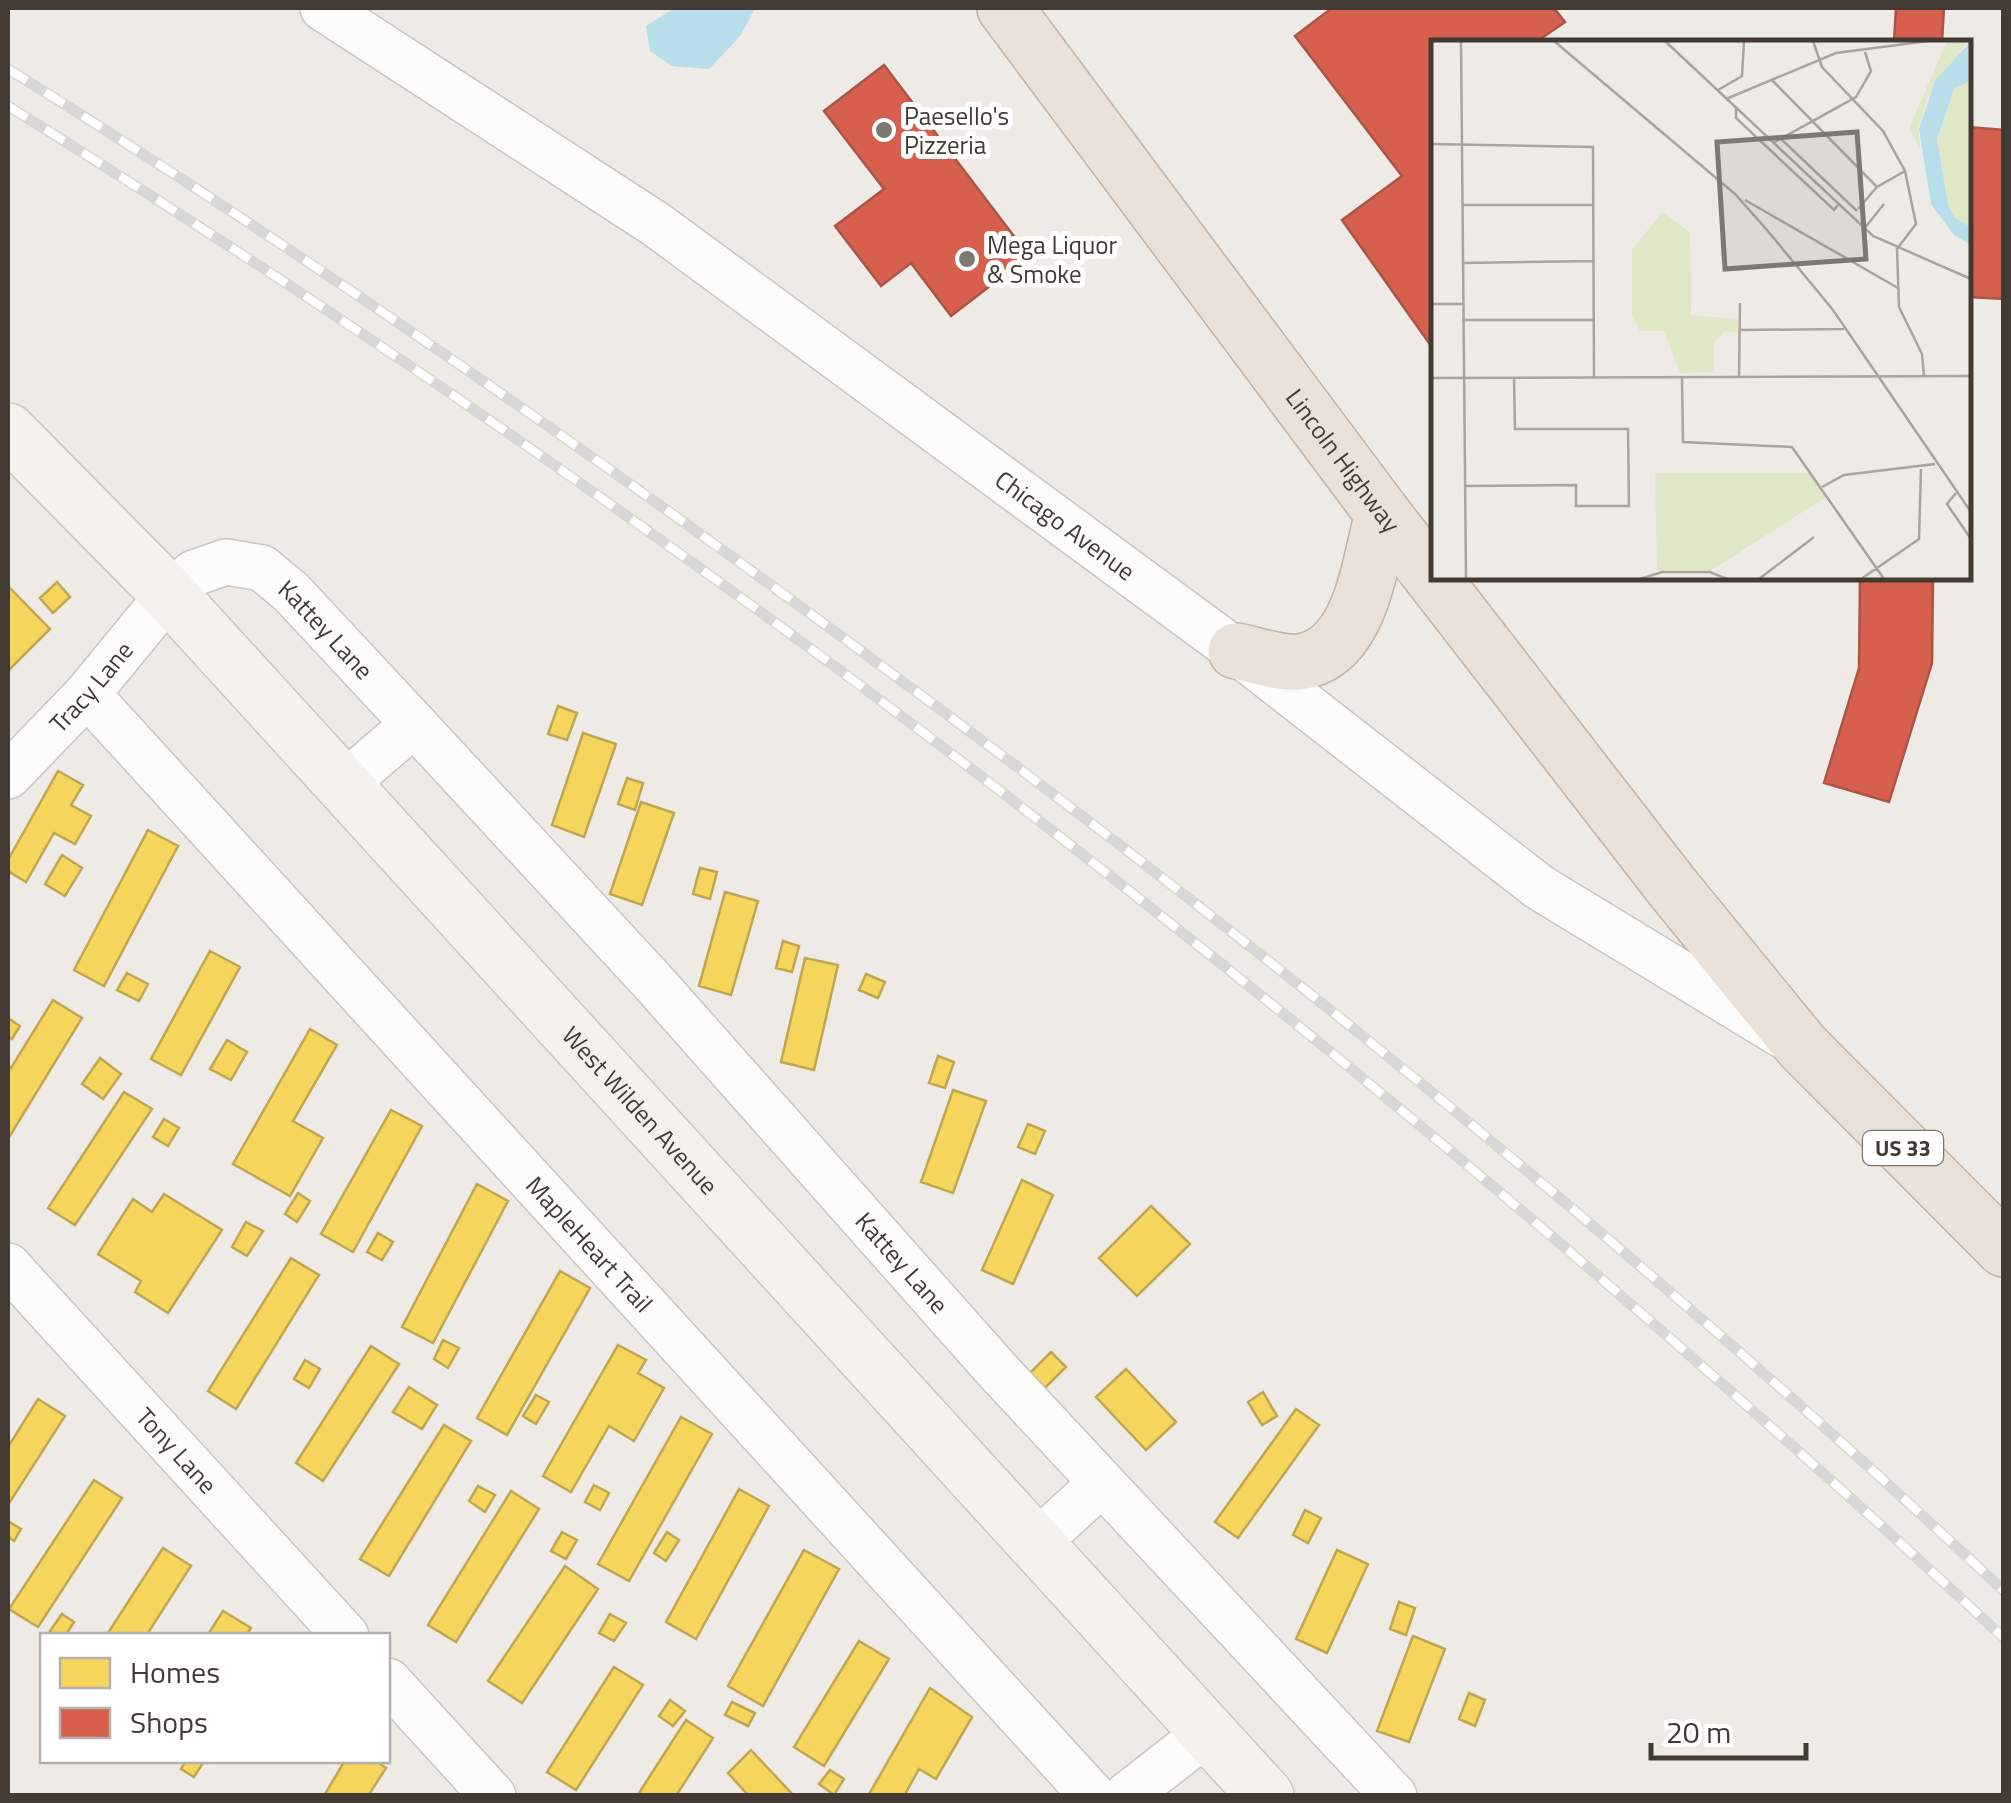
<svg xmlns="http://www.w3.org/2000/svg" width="2011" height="1803" font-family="'Titillium Web',sans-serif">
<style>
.water{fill:#b7deea}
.homes{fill:#f6d55c;stroke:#c0a650;stroke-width:2.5}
.shops{fill:#d6604d;stroke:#aa5545;stroke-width:2.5}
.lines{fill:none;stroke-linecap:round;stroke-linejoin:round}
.street-casing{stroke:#cac6c2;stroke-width:48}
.secondary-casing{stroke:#cec7bf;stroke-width:58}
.highway-casing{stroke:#c4b2a2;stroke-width:58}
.street{stroke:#fcfcfb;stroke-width:45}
.secondary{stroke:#f5f2ed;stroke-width:55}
.highway{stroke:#eae1d8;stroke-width:55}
.rail-casing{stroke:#d8d7d7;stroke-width:11}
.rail{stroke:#fff;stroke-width:8;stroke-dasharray:22;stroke-linecap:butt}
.poi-dot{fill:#7e7872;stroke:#fff;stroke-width:4}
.labels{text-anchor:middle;stroke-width:10;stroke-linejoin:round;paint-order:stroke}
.shield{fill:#fff;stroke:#7b7570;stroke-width:2.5}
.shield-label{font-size:22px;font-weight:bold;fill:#423a33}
.poi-label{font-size:25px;fill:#423a33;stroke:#fff;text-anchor:start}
.street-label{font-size:25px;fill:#423a33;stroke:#fff}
.inset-road{fill:none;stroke:#a9a49e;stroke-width:2.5}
.view{fill:#7e7872;fill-opacity:0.15;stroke:#7e7872;stroke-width:5}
.inset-edge{fill:none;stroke:#423a33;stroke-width:5}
</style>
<rect width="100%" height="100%" fill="#eeeae6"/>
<path class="water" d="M675,8H755L741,35L709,69L672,66L650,51L646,26Z"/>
<path class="homes" d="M57,582L70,597L53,613L40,598Z
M8,586L50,629L8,671Z
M558,706L577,713L567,740L548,734Z
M583,733L616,744L584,837L552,825Z
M58,771L83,785L71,805L91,816L75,844L54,833L26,882L8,871V860Z
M627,778L643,783L635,810L618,804Z
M641,802L674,813L642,905L610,894Z
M148,830L178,846L104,986L74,970Z
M62,855L82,868L65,896L45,884Z
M700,868L717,872L710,899L693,894Z
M725,892L758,901L731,995L699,986Z
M783,941L799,946L792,972L776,968Z
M210,951L240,967L181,1075L151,1059Z
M805,958L838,965L814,1070L781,1062Z
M127,973L148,984L139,1001L117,990Z
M866,974L885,982L878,998L859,990Z
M53,1000L82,1018L8,1139V1065L11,1068Z
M8,1018L20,1026L12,1039L8,1037Z
M310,1029L337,1045L293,1121L323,1138L290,1196L233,1164Z
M227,1040L247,1052L231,1080L210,1069Z
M938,1056L954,1062L945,1088L929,1083Z
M100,1058L121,1074L103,1099L82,1084Z
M953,1090L986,1101L953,1193L921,1182Z
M124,1092L152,1109L75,1225L48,1208Z
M391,1110L422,1126L353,1252L321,1234Z
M164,1119L179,1128L168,1146L153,1137Z
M1028,1124L1045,1131L1035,1154L1018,1147Z
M1022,1180L1053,1195L1013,1284L982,1270Z
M477,1184L508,1201L433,1343L402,1327Z
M298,1193L310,1201L297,1222L285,1214Z
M164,1194L222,1230L168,1313L135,1292L141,1281L98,1254L133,1199L152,1212Z
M1151,1206L1190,1244L1137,1296L1099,1258Z
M246,1222L263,1231L247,1256L232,1247Z
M378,1233L393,1242L382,1260L367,1252Z
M291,1258L319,1275L236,1409L208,1391Z
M560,1271L590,1288L507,1435L477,1418Z
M443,1340L459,1348L448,1368L434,1359Z
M618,1345L646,1360L638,1373L664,1388L634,1441L609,1426L571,1492L543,1476Z
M371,1346L399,1364L323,1481L296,1463Z
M1051,1352L1066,1367L1045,1388L1030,1373Z
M305,1360L320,1369L309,1388L294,1379Z
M1126,1369L1176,1422L1146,1450L1096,1397Z
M409,1387L437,1405L422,1429L393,1412Z
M1263,1392L1277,1416L1262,1425L1248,1402Z
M536,1395L549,1402L536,1424L523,1416Z
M38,1399L65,1416L8,1505V1447Z
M1296,1409L1319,1425L1238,1538L1215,1522Z
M681,1417L712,1434L629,1581L598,1564Z
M444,1425L471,1441L389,1576L360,1559Z
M94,1480L122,1498L38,1627L9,1609Z
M594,1485L609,1493L600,1510L585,1502Z
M478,1486L495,1495L485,1512L469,1501Z
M739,1489L769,1506L696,1639L666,1622Z
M511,1491L539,1509L456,1642L428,1625Z
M1305,1510L1321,1518L1308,1543L1293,1535Z
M8,1521L21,1529L14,1541L8,1537Z
M562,1532L577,1540L566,1559L551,1551Z
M667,1532L679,1540L666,1561L654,1553Z
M163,1548L191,1566L146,1636H106Z
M804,1550L839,1569L763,1706L728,1686Z
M1337,1550L1368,1564L1327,1653L1296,1639Z
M565,1566L598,1589L522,1703L488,1681Z
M1399,1602L1415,1608L1406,1635L1390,1629Z
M223,1611L251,1628L246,1636H207Z
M62,1614L74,1622L65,1636H56L50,1631Z
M610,1614L626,1623L614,1641L599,1633Z
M1413,1636L1445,1649L1409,1742L1377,1731Z
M859,1641L889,1659L824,1766L794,1747Z
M614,1667L643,1685L576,1790L547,1772Z
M930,1688L972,1717L936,1779L919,1769L904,1796H868Z
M1469,1693L1485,1700L1475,1726L1459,1719Z
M670,1700L685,1711L673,1726L659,1716Z
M732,1702L755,1713L748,1726L725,1715Z
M686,1720L713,1738L676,1796H637Z
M751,1750L794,1796H749L728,1773Z
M186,1760H205L194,1777L181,1769Z
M345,1760H375L386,1768L368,1796H324Z
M830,1770L844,1779L834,1795L819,1784Z"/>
<path class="shops" d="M1332,8H1554L1565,22L1536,42H1434V350L1342,220L1402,176L1295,36Z
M1896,8H1944L1942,42H1894Z
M884,65L1029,256L951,316L911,263L881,286L835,226L884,189L824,111Z
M1968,127L2004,130V299L1968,297Z
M1860,578H1933L1932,663L1889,802L1824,783L1859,668Z"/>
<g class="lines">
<defs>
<g id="street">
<path id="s1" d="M323,8L657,225L1236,651L1539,887L1784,1036"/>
<path id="s2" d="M87,694L1093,1796"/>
<path id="s3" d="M8,776L87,694L169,594L194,573L226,562L262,568L291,592L414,724"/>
<path id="s4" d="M342,786L414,724L653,982L997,1370L1394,1796"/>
<path id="s5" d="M8,1266L346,1636"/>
<path d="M1036,1543L1102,1483"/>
<path d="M388,1681L493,1796"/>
<path d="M1126,1796L1208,1732"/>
</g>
<g id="secondary">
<path id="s6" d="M8,431L169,594L1266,1796"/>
</g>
<g id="highway">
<path id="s7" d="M1005,8L1383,514L1673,888L1802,1046L2004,1249"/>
<path d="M1236,651C1254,654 1280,664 1299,662C1362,654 1369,563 1383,514"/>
</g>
</defs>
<use href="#street" class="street-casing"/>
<use href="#secondary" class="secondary-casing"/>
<use href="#highway" class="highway-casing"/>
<use href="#street" class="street"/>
<use href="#secondary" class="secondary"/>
<use href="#highway" class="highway"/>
<defs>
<path id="rail" d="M8,69C297,248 578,443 853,645C1253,938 1641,1252 2004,1591
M8,106C722,547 1388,1068 2004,1638"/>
</defs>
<use href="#rail" class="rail-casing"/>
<use href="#rail" class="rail"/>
</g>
<g class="poi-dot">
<circle cx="884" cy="130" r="10"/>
<circle cx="967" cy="259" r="10"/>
</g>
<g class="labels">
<rect class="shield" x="1863" y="1131" width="80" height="34" rx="8"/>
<g class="shield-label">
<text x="1903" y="1156">US 33</text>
</g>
<g class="poi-label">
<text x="904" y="125">Paesello's<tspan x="904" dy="29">Pizzeria</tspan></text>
<text x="987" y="254">Mega Liquor<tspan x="987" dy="29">&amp; Smoke</tspan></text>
</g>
<g class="street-label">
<text dy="9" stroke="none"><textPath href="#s7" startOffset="565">Lincoln Highway</textPath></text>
<text dy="9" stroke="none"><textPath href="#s1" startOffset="905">Chicago Avenue</textPath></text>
<text dy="9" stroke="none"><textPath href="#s3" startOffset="435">Kattey Lane</textPath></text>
<text dy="9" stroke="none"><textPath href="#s3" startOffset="122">Tracy Lane</textPath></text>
<text dy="9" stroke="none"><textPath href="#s6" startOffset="928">West Wilden Avenue</textPath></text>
<text dy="9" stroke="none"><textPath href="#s2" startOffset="745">MapleHeart Trail</textPath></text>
<text dy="9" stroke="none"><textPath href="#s4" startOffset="822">Kattey Lane</textPath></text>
<text dy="9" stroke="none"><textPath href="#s5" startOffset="250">Tony Lane</textPath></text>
</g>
</g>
<g transform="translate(1431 40)">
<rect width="540" height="540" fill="#eeeae6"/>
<path d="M516,1H537L497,56L487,89L490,112L478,88ZM540,40V187L524,178L517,164L506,99L523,49ZM231,172L259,192L260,275L307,279V293L294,291L283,302V332L249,333L233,291H209L201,275V210ZM224,433H378L395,457L281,530H226Z" fill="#e0e7c7"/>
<path d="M540,1V40L523,49L506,99L517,164L524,178L540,187V205L523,195L500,164L488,89L504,41Z" fill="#b7deea"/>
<path class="inset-road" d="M30,1L35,539M123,1L304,154L336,190L402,270L540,472M234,1L442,196L540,239M382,1L391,27L452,91L474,131L485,184L466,209L468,267L491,314L493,336M341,40L446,147M287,50L311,36L313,1M295,59L405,13L497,1M305,68V78L403,170L407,165M349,98L426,171M342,103L425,57L440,31L434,12M0,104L162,107L163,337M314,160L467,248M31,165H162M427,169L446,147L474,131M433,189L453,164M31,223L162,221M0,264H31M31,280H163M309,290L413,289M251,337L252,402L361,407L453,539M308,337L309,263M0,338L540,336M33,446L145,445V466H198L197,389H84L83,337M391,447L413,435L504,424M525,453L516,464L540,499M209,539L231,532H279L296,539M328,539L383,497M430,539L488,499L490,429"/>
<path class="view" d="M426,92L435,219L294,229L286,102Z"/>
<rect width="540" height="540" class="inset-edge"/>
</g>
<rect width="2011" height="1803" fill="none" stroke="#423a33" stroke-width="20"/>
<rect x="40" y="1633" width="350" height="130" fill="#ffffff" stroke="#b3b0ad" stroke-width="2.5"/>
<rect x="60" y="1658" width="50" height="30" fill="#f6d55c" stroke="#b3b0ad" stroke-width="2.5"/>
<text x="130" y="1683" font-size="30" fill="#423a33">Homes</text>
<rect x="60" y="1708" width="50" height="30" fill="#d6604d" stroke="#b3b0ad" stroke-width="2.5"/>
<text x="130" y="1733" font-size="30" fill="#423a33">Shops</text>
<path d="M1651 1743v15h155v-15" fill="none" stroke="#423a33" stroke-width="5"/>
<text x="1666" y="1743" font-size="30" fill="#423a33" stroke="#ffffff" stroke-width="8" paint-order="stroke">20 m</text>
</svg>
